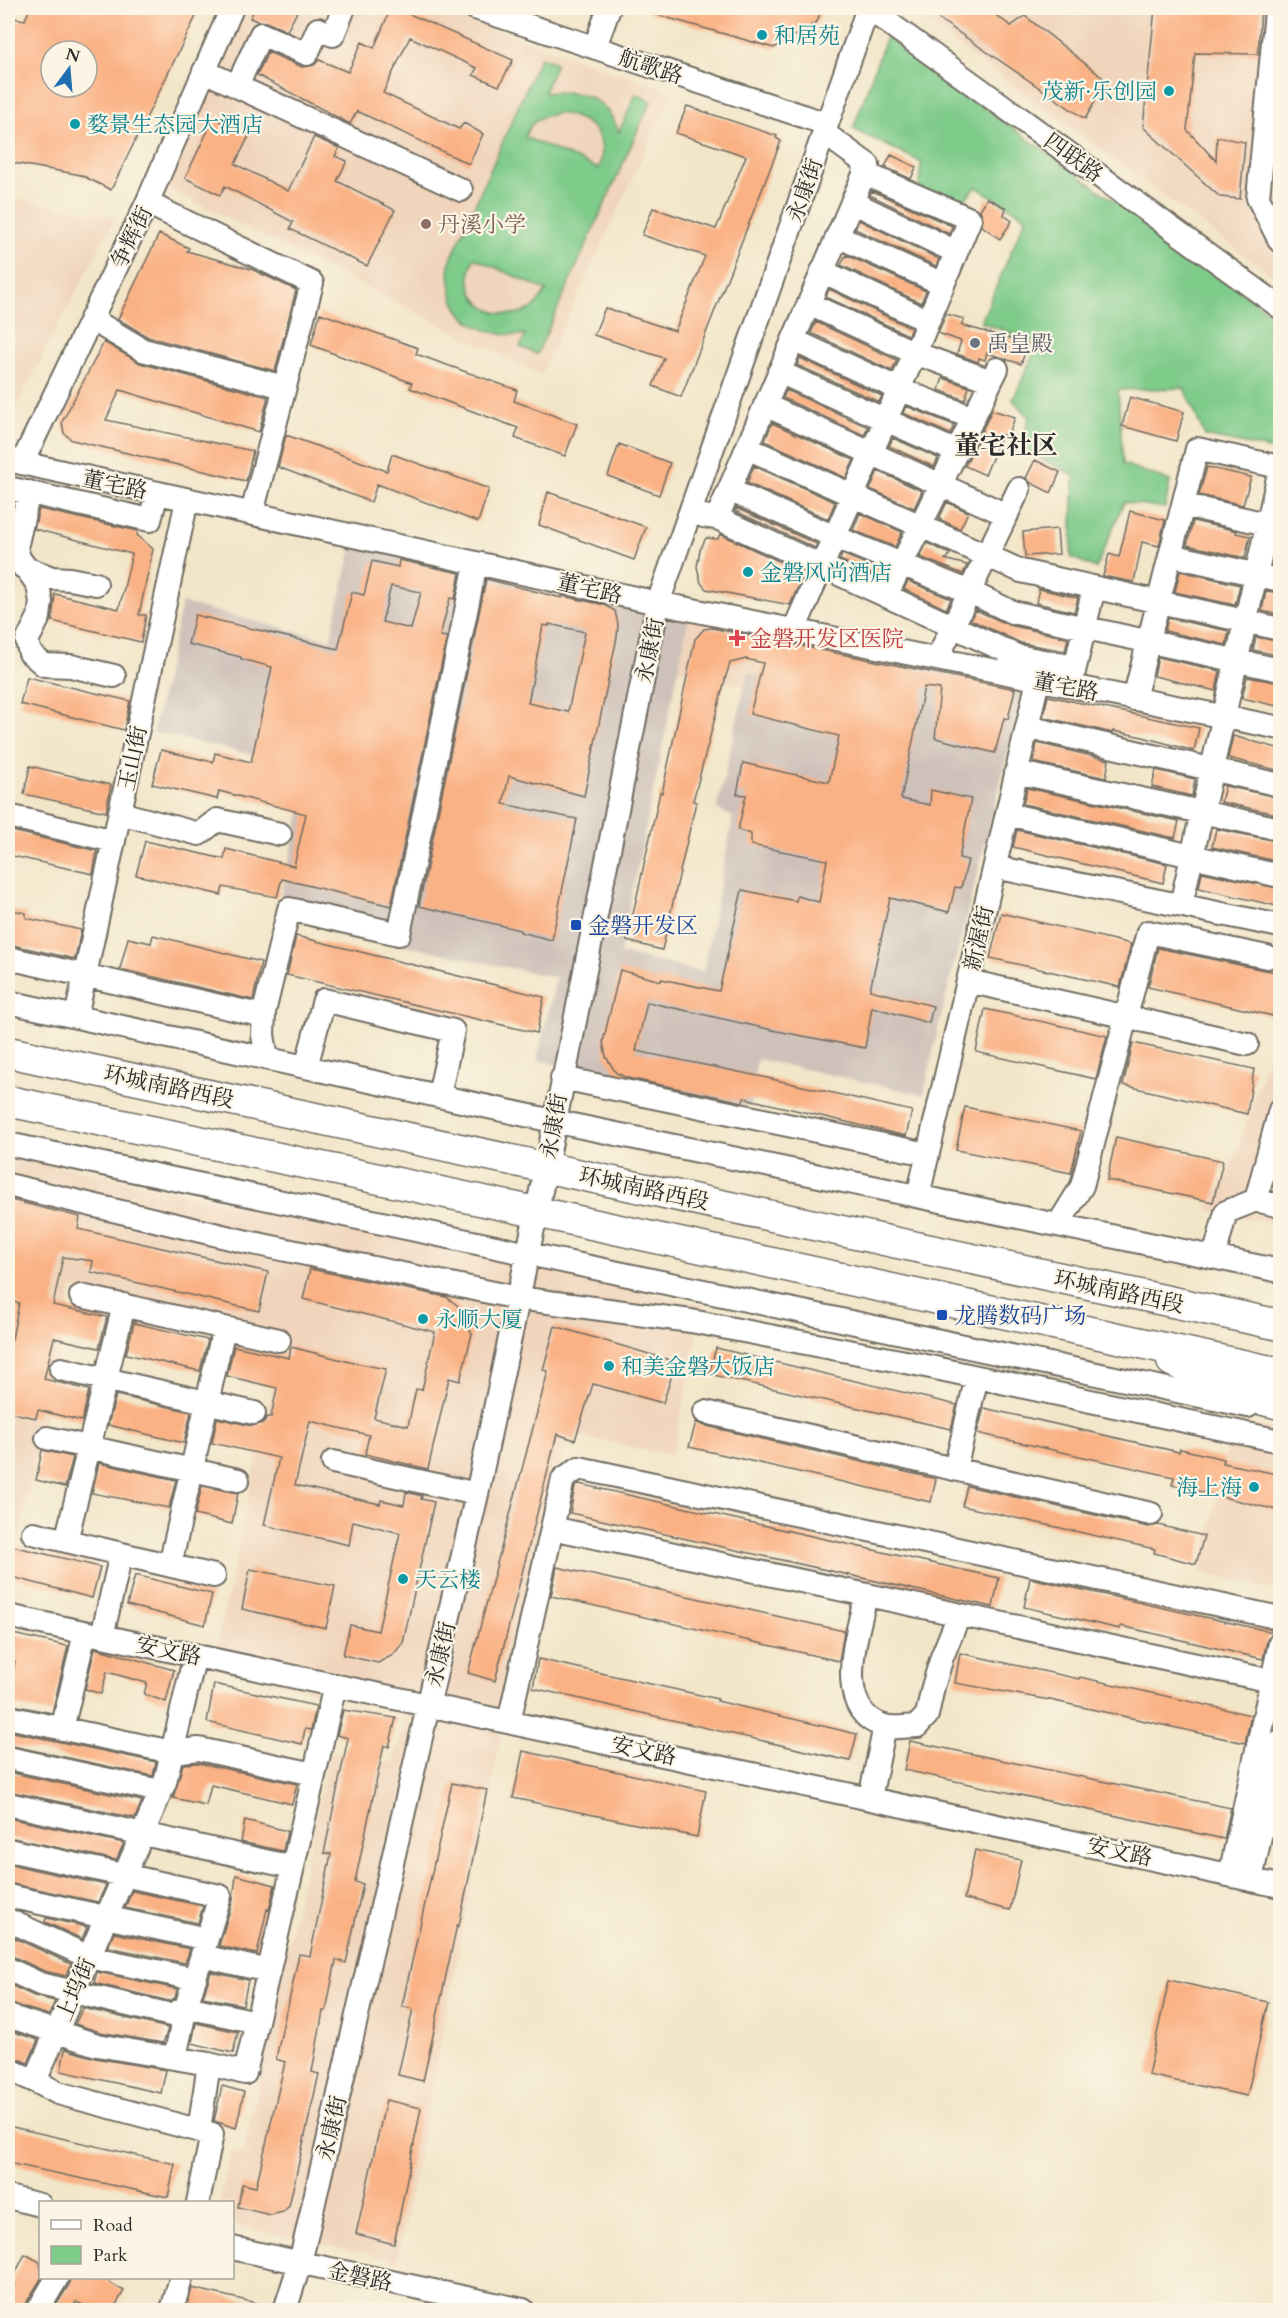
<svg xmlns="http://www.w3.org/2000/svg" width="1288" height="2318" font-family="Cardo,'Noto Serif SC',serif">
<style>
.built{fill:#f0d5bc}
.industrial{fill:#cec1b9}
.green{fill:#7ecb8a;stroke:#547b5a;stroke-width:1.5;fill-rule:evenodd}
.building{fill:#fab183;fill-rule:evenodd}
.lines{fill:none;stroke-linecap:round;stroke-linejoin:round}
.minor-casing{stroke:#716c62;stroke-width:26}
.major-casing{stroke:#716c62;stroke-width:33}
.minor{stroke:#fff;stroke-width:22}
.major{stroke:#fff;stroke-width:30}
.culture-dot{fill:#0f9aa8;stroke:#fcf5e5;stroke-width:2}
.education-dot{fill:#8d6e63;stroke:#fcf5e5;stroke-width:2}
.worship-dot{fill:#6b7280;stroke:#fcf5e5;stroke-width:2}
.health-dot{fill:#e0444e;stroke:#fcf5e5;stroke-width:2}
.transit-dot{fill:#1a4fb4;stroke:#fcf5e5;stroke-width:2}
.labels{text-anchor:middle;stroke-width:4.5;stroke-linejoin:round;paint-order:stroke}
.culture-label{font-size:22px;fill:#0d838f;stroke:#fcf5e5;text-anchor:start}
.street-label{font-size:22px;fill:#2b2b2b;stroke:#fcf5e5}
.education-label{font-size:22px;fill:#785e54;stroke:#fcf5e5;text-anchor:start}
.worship-label{font-size:22px;fill:#5b616d;stroke:#fcf5e5;text-anchor:start}
.health-label{font-size:22px;fill:#be3a42;stroke:#fcf5e5;text-anchor:start}
.transit-label{font-size:22px;fill:#164399;stroke:#fcf5e5;text-anchor:start}
.quarter-label{font-size:26px;font-weight:bold;fill:#2b2b2b;stroke:#fcf5e5}
</style>
<rect width="100%" height="100%" fill="#fcf5e5"/>
<filter id="ink" filterUnits="userSpaceOnUse"><feTurbulence type="fractalNoise" baseFrequency=".0167" numOctaves="2"/><feDisplacementMap in="SourceGraphic" scale="12" xChannelSelector="R" yChannelSelector="G"/><feConvolveMatrix kernelMatrix="1 2 1 2 8 2 1 2 1" color-interpolation-filters="sRGB"/></filter>
<filter id="wash" filterUnits="userSpaceOnUse"><feTurbulence type="fractalNoise" baseFrequency=".008" numOctaves="4" result="noise"/><feDisplacementMap in="SourceGraphic" scale="24" xChannelSelector="R" yChannelSelector="G"/><feGaussianBlur stdDeviation="1.35" result="paint"/><feColorMatrix in="noise" values="0 0 0 0 0 0 0 0 0 0 0 0 0 0 0 0 0 1.4 0 .05"/><feComposite in="paint" operator="in"/></filter>
<g filter="url(#wash)">
<rect width="100%" height="100%" fill="#f2e6c9"/>
<path class="built" d="M247,8H431L673,92L541,375L167,188Z
M907,8H1280V281Z
M8,197L115,218L8,423Z
M689,617L892,659L881,699L748,672L744,686L678,669Z
M1273,1043L1280,1044V1226L1206,1209L1229,1173Z
M8,1155L704,1305L672,1456L580,1436L564,1450L502,1731L397,2263L387,2258L233,2225L232,2202H220L231,2151L243,2153L330,1751L393,1763L409,1712L212,1668L284,1335L72,1288L8,1586Z
M1233,1419L1280,1430V1591L1201,1573Z"/>
<path class="industrial" d="M352,547L689,617L620,953L703,972L733,817L717,809L748,672L880,699L892,659L1025,686L939,1024L924,1095L757,1059L750,1107L537,1060L556,978L276,917L310,768L153,732L182,603L330,640Z"/>
<path class="green" d="M886,37L1280,320V451L1205,436L1184,388L1118,390L1123,464L1170,481L1165,508L1124,502L1096,568L1071,557L1074,475L1020,448L1029,417L1013,400L1038,343L981,322L1026,217L976,187L958,207L919,189L921,162L853,129Z
M540,57L556,63L544,93C580,90 605,95 619,132L636,94L651,101L537,354L520,347L526,334C501,338 464,328 454,301C450,289 449,277 449,264ZM558,113C591,118 609,135 599,169L525,137C532,119 539,117 558,113ZM474,258L546,290V291C542,297 538,304 531,309C526,312 519,313 513,314C480,316 461,289 474,258Z"/>
<g id="blocks">
<path class="building" d="M30,8H200L111,190L81,175L8,162V17L25,20ZM51,51H87V87H51Z
M255,8H299L287,31L266,22L257,21L250,18Z
M391,8H396L513,60L499,86L473,75L477,68L410,37L383,93L459,129L464,123L483,134L469,164L357,111L350,124L257,75L268,52L302,67L314,65L319,60L348,72L362,42L374,48Z
M648,8H822L817,22L774,48L647,12Z
M923,8H986L1011,26L1025,16L1107,81L1085,119Z
M1155,8H1261L1258,54L1195,53L1187,130L1216,161L1217,137L1245,142L1240,199L1220,197L1143,127Z
M687,106L777,136L776,138L781,141L681,397L653,386L664,358L594,335L605,308L675,331L705,256L642,235L653,208L716,229L746,156L676,133Z
M214,118L249,136L235,164L288,191L314,137L339,148L335,156L347,161L337,181L395,210L367,266L290,229L293,222L225,186L220,195L185,178Z
M891,155L916,167L911,179L885,167Z
M872,191L952,226L949,234L870,195Z
M987,198L1006,208L1004,215L1012,221L1000,239L982,226L983,218L980,210Z
M859,220L939,259L936,266L855,229Z
M159,234L189,248L187,251L251,269L296,290L275,371L148,337L118,319Z
M846,255L926,291L921,303L841,265Z
M829,289L911,328L908,335L826,297Z
M320,313L418,348L416,354L517,390L514,401L577,424L565,456L515,438L518,428L410,388L412,383L311,345Z
M946,314L964,319L961,325L1028,344L1021,364L987,353L985,360L979,358L978,362L957,354L961,341L938,333Z
M816,322L897,360L892,371L811,333Z
M104,342L140,363L268,397L259,432L120,390L106,420L253,451L246,481L72,440L64,433L62,422Z
M800,358L882,396L879,402L797,365Z
M943,378L969,387L965,400L939,390Z
M786,390L868,427L864,435L783,398Z
M1130,397L1184,412L1176,441L1122,426Z
M906,406L954,425L950,434L903,413Z
M992,410L1015,417L1008,437L1002,435L985,475L965,466Z
M772,423L854,460L846,478L765,441Z
M286,435L387,471L392,454L489,489L478,522L377,484L371,502L278,467Z
M893,438L938,458L934,467L889,446Z
M619,444L670,463L659,495L608,476Z
M1035,460L1060,472L1051,493L1031,483L1026,478Z
M754,466L835,502L828,519L747,483Z
M1207,467L1251,477L1243,505L1199,495Z
M878,471L922,491L914,508L870,489Z
M548,492L646,527L634,560L539,525Z
M947,502L968,512L960,529L939,519Z
M736,508L817,544L815,548L735,511Z
M39,509L138,531L137,535L153,549L139,615H146L141,642L52,621L55,594L119,609L132,554L34,529Z
M1130,511L1165,520L1159,546L1142,542L1134,582L1103,576L1109,554L1119,557Z
M860,513L902,532L895,547L853,530Z
M1193,521L1237,531L1236,533L1250,536L1245,558L1187,545Z
M1057,529L1059,554L1025,556L1023,532Z
M720,534L804,573L790,605L706,589L701,583L697,567L700,550L706,538L718,539Z
M927,543L950,554L947,559H944L967,565L963,574L920,557Z
M842,554L883,571L880,578L840,560Z
M399,560L460,573L455,599L450,598L440,636L447,637L391,906L282,879L277,897L223,887L221,895L136,875L145,841L224,859L226,849L294,866L306,814L219,791L217,799L152,784L161,750L213,762L215,753L251,762L272,667L241,659V657L188,644L195,615L338,649L352,592L364,595L372,561L398,567ZM391,586L421,592L411,629L382,622Z
M1180,571L1240,585L1235,605L1175,592Z
M486,579L562,598V596L605,605L615,611L618,624L617,637L584,796L509,776L503,804L577,819L552,940L520,932V930L419,906ZM549,624L585,632L568,712L528,703L543,625L549,626Z
M908,581L951,599L946,609L904,589Z
M1039,589L1078,598L1074,612L1036,603Z
M1266,591L1281,593V615L1262,611Z
M976,610L1009,625L1068,638L1065,651L1021,643L971,620Z
M1168,618L1229,631L1226,645L1165,631Z
M712,628L1015,689L1008,719L1004,718L995,753L935,738L940,689L924,687L901,799L930,805L931,790L971,799L959,858L968,860L961,888L955,887L949,912L890,898L870,990L933,1006L929,1023L872,1007L865,1048L777,1031L647,1002L636,1051L763,1077L912,1111L906,1136L744,1098L743,1102L628,1078L616,1073L606,1057L603,1042L620,970L661,981V979L719,991L742,890L796,901L797,896L819,902L827,860L751,845V834L738,830L746,795L737,794L743,763L829,782L839,736L750,714L763,663L746,659L730,663L726,676L693,801L696,802L662,950L627,941L660,792L662,793L695,639L704,629Z
M1256,637L1281,642V656L1253,650Z
M1158,657L1220,671L1216,691L1154,676Z
M27,677L130,701L124,730L20,704Z
M1247,677L1281,683V707L1242,698Z
M1048,696L1199,728L1194,751L1143,737L1113,731V733L1043,717Z
M1233,736L1281,749V771L1228,758Z
M1037,743L1109,760L1106,778L1033,762Z
M30,766L111,785L106,812L24,794Z
M1156,770L1195,779L1192,796L1152,787Z
M1225,786L1281,798V815L1221,802Z
M1027,788L1179,821L1175,838L1023,804Z
M1216,829L1281,842V862L1212,847Z
M8,830L97,851L93,874L8,855Z
M1017,830L1167,864L1163,883L1013,847Z
M1202,872L1281,889V907L1199,888Z
M8,909L26,913V918L81,930L75,959L8,944Z
M1001,913L1131,944L1120,987L990,958Z
M153,935L261,962L253,1000L120,969L128,938L151,943Z
M296,936L544,997L537,1033L287,975Z
M1158,948L1264,970L1281,972L1273,1016L1148,987Z
M985,1009L1107,1036L1096,1079L976,1052Z
M1133,1043L1254,1069L1247,1114L1123,1085Z
M965,1107L1081,1131L1071,1173L956,1150Z
M1116,1137L1223,1161L1213,1202L1107,1180Z
M11,1200L80,1217L78,1229L268,1272L259,1311L91,1272L93,1261L63,1257L53,1305L107,1317L99,1348L54,1338L44,1379L89,1390L82,1421L38,1410L36,1418L8,1412V1338L12,1339L19,1303L8,1301V1208H10Z
M310,1269L446,1297L457,1305L472,1334L460,1381L449,1378L428,1469L365,1454L369,1435L310,1421L295,1485L380,1504L381,1500L404,1505L406,1492L422,1496L421,1499L434,1502L403,1643L393,1655L378,1663L343,1655L350,1625L378,1631L400,1533L353,1521L349,1545L264,1525L279,1458L212,1443L217,1418L252,1426L263,1423L267,1417H271L277,1388L227,1376L234,1346L289,1358L291,1347L350,1362L386,1369L374,1418L408,1426L416,1389L422,1390L435,1332L303,1299Z
M134,1323L208,1340L200,1371L126,1354Z
M555,1326L676,1362L663,1403L593,1384L575,1440L557,1434L495,1681L468,1673L548,1371L543,1370Z
M716,1348L957,1405L951,1429L709,1374Z
M116,1395L191,1412L184,1443L108,1425Z
M984,1408L1179,1452L1180,1449L1224,1459L1223,1463L1281,1475V1511L1172,1485L1174,1477L977,1433Z
M696,1422L702,1425L936,1479L931,1502L689,1447Z
M42,1450L73,1457L65,1487L36,1480Z
M99,1463L176,1480L169,1508L92,1493Z
M579,1484L999,1578L993,1607L570,1513L575,1487Z
M202,1486L238,1493L232,1524L195,1515Z
M967,1486L1148,1527L1158,1525L1204,1536L1196,1564L1154,1553L1155,1549L962,1506Z
M8,1545L100,1567L92,1598L8,1576Z
M557,1567L844,1631L839,1661L551,1596Z
M250,1569L335,1586L326,1628L242,1609Z
M135,1575L212,1594L205,1625L127,1605Z
M1030,1578L1204,1617L1273,1632L1267,1640L1263,1659L1121,1626L1120,1629L1024,1607Z
M8,1633L68,1646L52,1713L8,1704L15,1661L8,1660Z
M95,1648L174,1670L166,1702L144,1694L147,1683L107,1672L101,1694L85,1689Z
M960,1653L1079,1679L1080,1677L1251,1715L1245,1743L1050,1700L955,1683Z
M538,1659L718,1699L717,1701L857,1734L850,1761L533,1688Z
M214,1684L316,1706L311,1730L305,1729L302,1744L207,1722Z
M343,1710L396,1718L389,1747L384,1745L355,1882L363,1884L346,1963L336,1960L326,2011H323L312,2072L319,2074L289,2206L283,2212L270,2215L238,2207L242,2184L256,2187L285,2062L276,2059L286,2011H287L299,1954L310,1956L331,1854L324,1853L348,1738L337,1735Z
M8,1731L156,1762L153,1776L8,1745Z
M910,1741L1231,1808L1224,1839L904,1770Z
M523,1751L706,1791L697,1837L513,1798Z
M198,1763L297,1784L292,1804L211,1785L206,1805L173,1798L183,1764Z
M8,1772L142,1801L135,1818L8,1791Z
M452,1783L487,1790L459,1926L457,1925L423,2081L398,2075L413,2009L402,2006Z
M8,1818L124,1843L116,1860L8,1837Z
M245,1820L287,1831L283,1851L241,1842Z
M975,1850L1021,1860L1010,1910L964,1899Z
M8,1864L106,1885L98,1902L8,1883Z
M236,1875L275,1885L269,1910L267,1909L257,1954L219,1946L233,1900Z
M132,1891L203,1906L198,1923L125,1908Z
M46,1918L87,1927L82,1939L45,1922Z
M114,1933L190,1949L185,1963L108,1947Z
M8,1935L71,1964L66,1976L44,1971L8,1954Z
M97,1972L177,1989L175,1998L169,2001L94,1983Z
M211,1972L248,1980L243,2005L203,1997Z
M1169,1980L1268,2002L1247,2096L1148,2075Z
M8,1984L34,1996L55,2001L49,2015L8,2003Z
M83,2008L168,2028L165,2038L163,2043L100,2032L75,2024Z
M196,2023L238,2032L233,2053L192,2043Z
M8,2030L38,2040L28,2063L8,2055Z
M65,2049L95,2058L166,2070L161,2093L61,2071Z
M222,2086L244,2092L236,2128L214,2121Z
M386,2100L421,2108L394,2244L356,2234Z
M8,2126L175,2164L168,2197L8,2163Z
M25,2254L40,2262L42,2277L26,2303L25,2310H8V2298L15,2284L11,2282Z
M70,2277H101L124,2291L113,2310H95L76,2302L71,2310H53L69,2285Z
M192,2288L265,2305V2310H186Z"/>
</g>
</g>
<g filter="url(#ink)">
<use href="#blocks" fill-opacity="0" stroke="#716c62" stroke-width="1.5"/>
<g class="lines">
<defs>
<path id="minor" d="M475,8L827,124
M868,8L1280,307
M1280,8L1276,11L1258,198L1280,241
M595,47L609,8
M204,71L461,190
M237,86L261,34L307,54L318,29L333,35L344,8
M852,202L956,252
M147,203L312,283L252,513
M837,236L943,284
M822,271L928,321
M809,304L915,353L991,381
M91,319L143,350L284,387
M793,340L899,389L973,418
M779,372L957,452
M765,405L1007,515
M747,448L1021,571L1280,629
M8,460L658,603L1280,728
M22,463L147,203L232,8
M8,488L150,520L157,493
M729,490L835,537L970,592L1012,612L1280,670
M29,492L16,548L19,558L38,585L41,602L39,617L27,641L30,653L44,665L71,666L114,676
M1183,505L1280,527
M703,516L717,518L1017,656L1075,667
M717,518L868,165L824,133
M1170,555L1280,580
M23,567L52,578L70,579L96,584
M886,596L997,369
M794,630L915,353L970,219L864,173
M937,659L1019,489
M1072,680L1094,588
M1134,699L1197,449L1280,467
M1027,727L1280,785
M1016,772L1280,829
M120,813L199,834L217,820L280,834
M1007,814L1280,876
M8,816L114,841
M995,867L1280,926
M1181,905L1280,469
M8,958L264,1016
M968,981L1247,1044
M8,1002L553,1121L1280,1271
M76,1017L187,500
M267,1058L263,1035L264,1012L289,909L399,934L476,563
M306,1067L324,1000L453,1031L439,1095
M562,1078L927,1154
M8,1144L1248,1406
M8,1185L243,1241L518,1298L691,1321L916,1364L1280,1441
M918,1196L1038,680
M1256,1200L1280,1206
M1058,1225L1082,1186L1148,932L1267,957
M1214,1257L1226,1212L1256,1200L1280,1110
M81,1296L279,1340
M61,1369L254,1413
M705,1412L1151,1514
M47,1438L238,1480
M333,1462L477,1494
M955,1469L977,1377
M552,1528L1272,1681
M33,1533L214,1576
M66,1541L124,1305
M170,1565L224,1328
M866,1595C858,1632 831,1710 884,1726C894,1729 907,1726 917,1726L927,1715L933,1687L942,1657L959,1615
M8,1616L1280,1886
M102,1636L121,1554
M195,1655L165,1782L35,2081L58,2093L212,2134L198,2202
M8,1717L172,1752L199,1749L314,1774
M509,1722L563,1479L579,1468L1280,1618
M62,1729L85,1633
M8,1758L160,1791
M870,1798L885,1726
M8,1804L292,1867
M8,1850L220,1896L186,2007L175,2057
M1230,1875L1280,1643
M1251,1880L1280,1741
M8,1896L207,1939
M8,1920L89,1957L195,1979
M202,1956L269,1971
M8,1969L40,1984L171,2015L186,2007L257,2022
M8,2016L97,2045L209,2064
M8,2069L35,2081
M199,2130L209,2064L245,2073L335,1685
M8,2197L40,2205
M232,2248L523,2310
M38,2310L57,2278
M172,2310L181,2278
M285,2310L300,2263L477,1494L546,1167L658,603L868,8"/>
<path id="major" d="M8,1052L1280,1325
M8,1101L536,1212L1280,1373
M1172,1361L1242,1395L1280,1404"/>
</defs>
<use href="#minor" class="minor-casing"/>
<use href="#major" class="major-casing"/>
<use href="#minor" class="minor"/>
<use href="#major" class="major"/>
</g>
</g>
<g class="culture-dot">
<circle cx="762" cy="35" r="6"/>
<circle cx="1169" cy="91" r="6"/>
<circle cx="75" cy="124" r="6"/>
<circle cx="748" cy="572" r="6"/>
<circle cx="423" cy="1319" r="6"/>
<circle cx="609" cy="1366" r="6"/>
<circle cx="1254" cy="1487" r="6"/>
<circle cx="403" cy="1579" r="6"/>
</g>
<circle class="education-dot" cx="426" cy="224" r="6"/>
<circle class="worship-dot" cx="975" cy="343" r="6"/>
<path class="health-dot" d="M734 629h6v6h6v6h-6v6h-6v-6h-6v-6h6z"/>
<g class="transit-dot">
<rect x="570" y="919" width="12" height="12" rx="3"/>
<rect x="936" y="1309" width="12" height="12" rx="3"/>
</g>
<g class="labels">
<g class="culture-label">
<text x="774" y="43">和居苑</text>
<text x="1157" y="99" text-anchor="end">茂新·乐创园</text>
<text x="87" y="132">婺景生态园大酒店</text>
<text x="760" y="580">金磐风尚酒店</text>
<text x="435" y="1327">永顺大厦</text>
<text x="621" y="1374">和美金磐大饭店</text>
<text x="1242" y="1495" text-anchor="end">海上海</text>
<text x="415" y="1587">天云楼</text>
</g>
<g class="street-label">
<text transform="translate(651 66) rotate(18)" y="8">航歌路</text>
<text transform="translate(1074 157) rotate(36)" y="8">四联路</text>
<text transform="translate(804 190) rotate(-71)" y="8">永康街</text>
<text transform="translate(131 237) rotate(-64)" y="8">争辉街</text>
<text transform="translate(115 484) rotate(12)" y="8">董宅路</text>
<text transform="translate(590 588) rotate(13)" y="8">董宅路</text>
<text transform="translate(649 650) rotate(-79)" y="8">永康街</text>
<text transform="translate(1066 686) rotate(11)" y="8">董宅路</text>
<text transform="translate(132 758) rotate(-78)" y="8">玉山街</text>
<text transform="translate(978 938) rotate(-77)" y="8">新渥街</text>
<text transform="translate(169 1086) rotate(12)" y="8">环城南路西段</text>
<text transform="translate(553 1126) rotate(-80)" y="8">永康街</text>
<text transform="translate(644 1188) rotate(12)" y="8">环城南路西段</text>
<text transform="translate(1119 1291) rotate(12)" y="8">环城南路西段</text>
<text transform="translate(169 1650) rotate(12)" y="8">安文路</text>
<text transform="translate(440 1654) rotate(-77)" y="8">永康街</text>
<text transform="translate(644 1750) rotate(12)" y="8">安文路</text>
<text transform="translate(1120 1851) rotate(12)" y="8">安文路</text>
<text transform="translate(75 1989) rotate(-67)" y="8">上坞街</text>
<text transform="translate(331 2128) rotate(-77)" y="8">永康街</text>
<text transform="translate(360 2276) rotate(12)" y="8">金磐路</text>
</g>
<g class="education-label">
<text x="438" y="232">丹溪小学</text>
</g>
<g class="worship-label">
<text x="987" y="351">禹皇殿</text>
</g>
<g class="health-label">
<text x="750" y="646">金磐开发区医院</text>
</g>
<g class="transit-label">
<text x="588" y="933">金磐开发区</text>
<text x="954" y="1323">龙腾数码广场</text>
</g>
<g class="quarter-label">
<text x="1006" y="454">董宅社区</text>
</g>
</g>
<rect width="1288" height="2318" fill="none" stroke="#fcf5e5" stroke-width="30"/>
<rect x="39" y="2201" width="195" height="78" fill="#fcf5e5" stroke="#a8a49b" stroke-width="1.5"/>
<rect x="51" y="2220" width="30" height="9" fill="#ffffff" stroke="#a8a49b" stroke-width="1.5"/>
<text x="93" y="2231" font-size="18" fill="#2b2b2b">Road</text>
<rect x="51" y="2246" width="30" height="18" fill="#7ecb8a" stroke="#a8a49b" stroke-width="1.5"/>
<text x="93" y="2261" font-size="18" fill="#2b2b2b">Park</text>
<g transform="translate(69 69) rotate(16)"><circle r="28" fill="#fcf5e5" stroke="#a8a49b" stroke-width="1.5"/>
<path d="M0-4.5L10 22L0 15L-10 22Z" fill="#1f6fb2"/>
<text y="-9" font-size="16" font-weight="bold" text-anchor="middle" fill="#2b2b2b">N</text>
</g>
</svg>
